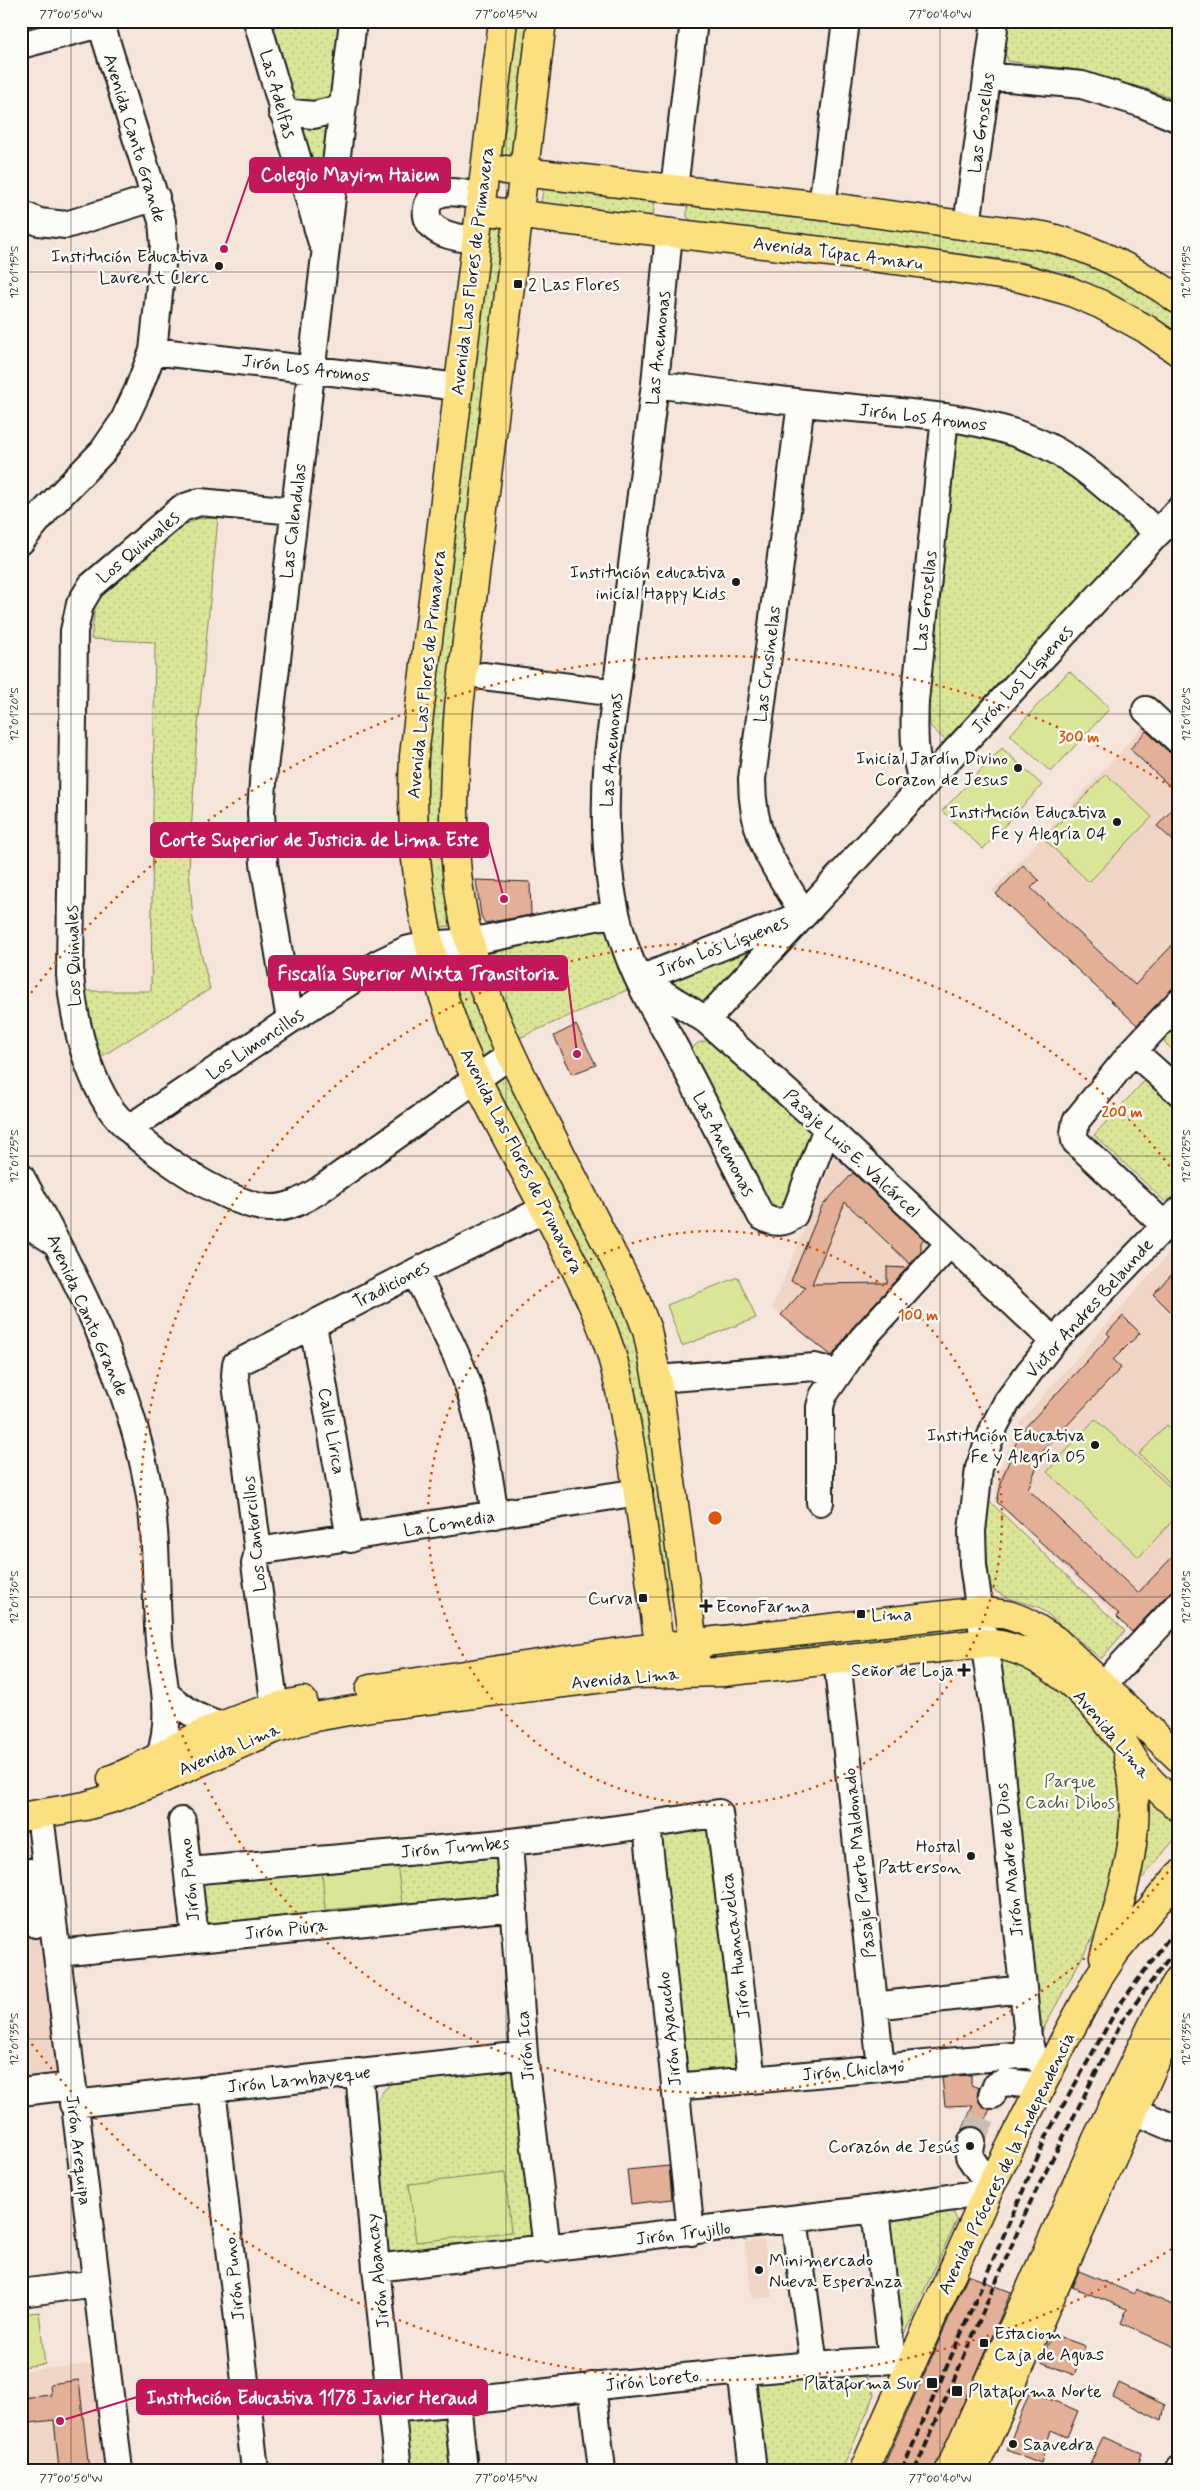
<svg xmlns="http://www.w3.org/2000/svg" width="1200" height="2491" font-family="Mynerve,sans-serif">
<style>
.built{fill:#f0d5c6}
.grass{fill:url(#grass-dots);stroke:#7b805a}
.garden{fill:#dae597;stroke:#7b805a}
.building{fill:#e3af96;stroke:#1c1c1c}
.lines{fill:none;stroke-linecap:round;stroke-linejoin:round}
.minor-tunnel{stroke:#cabdb4;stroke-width:26;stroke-dasharray:26 13;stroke-linecap:butt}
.minor-casing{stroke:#1c1c1c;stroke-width:30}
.major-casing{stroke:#1c1c1c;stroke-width:31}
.minor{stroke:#fdfcf7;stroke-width:26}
.major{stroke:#fce080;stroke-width:28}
.rail{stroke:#1c1c1c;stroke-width:4;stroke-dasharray:8 4;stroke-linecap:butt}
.ticks{fill:none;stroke:#1c1c1c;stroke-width:1;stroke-opacity:0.45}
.ring{fill:none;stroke:#de560d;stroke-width:2.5;stroke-dasharray:2.5 5}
.poi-dot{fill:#1c1c1c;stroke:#fdfcf7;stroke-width:2}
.labels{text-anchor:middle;stroke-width:5;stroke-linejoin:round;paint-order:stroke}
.street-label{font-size:18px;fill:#1c1c1c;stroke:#fdfcf7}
.poi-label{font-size:18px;fill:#1c1c1c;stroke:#fdfcf7;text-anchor:end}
.park-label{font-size:18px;fill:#555841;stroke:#fdfcf7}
.centre{fill:#de560d;stroke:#fdfcf7;stroke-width:2.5}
.ring-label{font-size:15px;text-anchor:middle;font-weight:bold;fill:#de560d;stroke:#fdfcf7;stroke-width:5;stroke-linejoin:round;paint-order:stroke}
.leader{fill:none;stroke:#c2185b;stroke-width:2}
.callout-dot{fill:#c2185b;stroke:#fdfcf7;stroke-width:2}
.callout{fill:#c2185b;stroke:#c2185b;stroke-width:2}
.callout-label{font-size:19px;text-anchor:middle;font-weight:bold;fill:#fff}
.neatline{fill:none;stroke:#1c1c1c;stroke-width:2}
.ticks-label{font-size:12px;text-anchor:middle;fill:#1c1c1c}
</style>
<defs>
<pattern id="grass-dots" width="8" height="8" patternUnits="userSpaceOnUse" patternTransform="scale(1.25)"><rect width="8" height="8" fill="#dae597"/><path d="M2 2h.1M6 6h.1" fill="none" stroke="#bac482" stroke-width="1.8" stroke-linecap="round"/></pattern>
</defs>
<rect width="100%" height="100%" fill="#f5e5da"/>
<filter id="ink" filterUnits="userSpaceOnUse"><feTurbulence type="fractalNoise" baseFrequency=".02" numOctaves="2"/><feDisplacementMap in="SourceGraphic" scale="10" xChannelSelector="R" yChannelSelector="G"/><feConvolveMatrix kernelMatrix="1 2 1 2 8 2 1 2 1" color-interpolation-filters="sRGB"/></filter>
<g filter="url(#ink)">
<path class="built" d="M1147,723L1179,752V984L1138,1026L992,891Z
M836,1153L939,1250L836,1361L772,1308Z
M1179,1242V1591L1136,1635L995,1501L1000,1468L1021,1421Z
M36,1838L61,2078L21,2082V1839Z
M764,2240L773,2297L752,2299L745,2242Z
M91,2364L105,2470H21V2371Z"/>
<path class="grass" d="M268,21H343L336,88L327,104L290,102Z
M511,21H535L515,160L499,159Z
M1009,21H1179V101L1150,90L1078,70L1008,61L1005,53Z
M329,120L324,176L319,181L311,178L294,122Z
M544,186L655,197L653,219L545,205L541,201Z
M694,200L1062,248L1179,311V336C1124,301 1081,277 1018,261L695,223L687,217V204Z
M506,221L454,670L456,925L435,928L432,921L424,762L489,226Z
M955,431L1022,445L1067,470L1139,533L945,740L930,726L927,701Z
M218,518L196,747L189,870L193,920L210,989L99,1058L89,1026L84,991H151L155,642L91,639L95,607L100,595L185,525L197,519Z
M606,929L629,989L517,1039L486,954Z
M782,929L703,1005L663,981Z
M460,950L495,1052L480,1060L441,956Z
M713,1039L815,1132L785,1211L766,1206L692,1057V1048L698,1043Z
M504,1076L512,1080L601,1254L640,1349L668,1545L673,1601L665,1604L640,1424L494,1085L497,1079Z
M1147,1078L1179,1108V1201L1172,1208L1094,1135Z
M986,1498L1125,1631L1101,1659L1039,1607L1010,1599L993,1590L986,1577L980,1551Z
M966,1623L969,1630L967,1636L721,1659V1654Z
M1000,1656L1019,1663L1059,1688L1114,1747L1127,1801L1113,1875L1094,1935L1041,2033L1037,2023Z
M1146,1795L1179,1828V1834L1129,1894Z
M716,1826L744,2068L685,2076L656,1834Z
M499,1843L506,1903L199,1934L192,1874Z
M513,2063L534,2239L393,2257L389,2251L375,2107C379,2094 386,2086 398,2079Z
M948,2207L953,2211L957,2220L898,2347L881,2215Z
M860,2374L870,2380L875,2394L842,2470H761L753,2383Z
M456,2404L462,2470H400L393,2410Z"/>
<path class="garden" d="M1069,671L1110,708L1051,772L1010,735Z
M1002,748L1042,785L983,849L942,811Z
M1106,774L1152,817L1089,882L1044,839Z
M1179,1014V1055L1165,1043L1163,1031Z
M738,1277L756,1318L682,1346L667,1305Z
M1095,1419L1179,1495V1514L1139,1557L1047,1472Z
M1167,1425L1179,1436V1491L1139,1454Z
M397,1863L402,1903L325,1910L322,1870Z
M505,2173L511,2232L416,2242L409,2184Z
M39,2312L45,2364L21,2367V2314Z"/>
<path class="building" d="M1146,731L1169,752L1179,756V795L1130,749Z
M1179,802V846L1157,826Z
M1023,865L1039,880L1031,888L1135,985L1179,938V982L1137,1025L996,894Z
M476,880L530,882L531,915L485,923L481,916Z
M576,1025L596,1065L572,1074L554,1036Z
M853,1173L924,1239L921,1242V1252L910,1264L845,1202L812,1284L887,1283V1267L907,1268L852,1328L832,1356L781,1315L806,1287L791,1281L822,1206Z
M1179,1267V1304L1171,1312L1153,1294Z
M1123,1316L1140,1333L1113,1360L1121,1368L1043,1451L1028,1489L1138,1593L1179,1550V1589L1168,1594L1132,1632L1117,1617L1119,1614L997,1502L1002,1479L1020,1433L1110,1336L1107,1333Z
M971,2075V2085L979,2088L977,2096L980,2103L990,2109L981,2129L974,2126L962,2131L973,2105L945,2106L942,2077Z
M669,2166L672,2199L631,2204L627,2170Z
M1079,2271L1134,2294L1136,2289L1179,2308V2349L1121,2323L1127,2309L1072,2287Z
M968,2275L1011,2292L935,2470H882Z
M1052,2334L1085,2346L1074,2375L1041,2362Z
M79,2380L89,2470H59L54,2420L21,2424V2398L51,2395L50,2384Z
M1119,2383L1165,2405L1162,2421L1113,2397Z
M1030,2391L1078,2411L1067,2437L1051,2430L1041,2463L1007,2450Z
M1103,2437L1142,2453L1136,2470H1087Z"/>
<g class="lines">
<path class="minor-tunnel" d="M972,2141L992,2095"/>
<defs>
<path id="minor" d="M257,21L322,243
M21,45L100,24
M987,76L1082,85L1140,103L1179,119
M282,112L314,115L342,108
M674,189L694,21
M822,206L846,21
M21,214L39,222L66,225L156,197
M967,225L995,21
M669,233L655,384L608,755C603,818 605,885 625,946C638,985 661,1021 680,1057C708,1110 734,1163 761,1216C772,1223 784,1225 794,1215L827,1128
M476,240C457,238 423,234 427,208C428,201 435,195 443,193C454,190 470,195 482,197
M153,351L459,387
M655,384C714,392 773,400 832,406C904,413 981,414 1047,446C1088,466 1123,503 1158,533
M294,511L200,502L182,508L91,586L80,604L74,631L70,975C74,1020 84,1066 108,1105C131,1142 225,1205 269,1208C288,1209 303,1200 318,1191L510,1055
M21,541L47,509L103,451L123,422L138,390L153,351L164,245L162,221L100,21
M483,676L601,691
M1146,710L1179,741
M924,785C913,759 914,729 915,701L945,417
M640,979L804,914C774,864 752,840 752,779L801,403
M640,979L706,1020L827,1128L1054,1341
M290,1020L264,863L261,813L264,768L353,21
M706,1020L1179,510
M1133,1051L1179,1092
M128,1129L290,1020L379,963L406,950L428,945L469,942L616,913
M21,1177C76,1276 129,1378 149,1491C158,1541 155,1591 159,1641C163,1686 173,1712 160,1757
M21,1220L55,1242
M1164,1225L1075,1141L1074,1133L1076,1121L1133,1051L1179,1002
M415,1272C430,1304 449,1336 462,1369C481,1415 487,1466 495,1515
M313,1324L350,1539
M657,1379L815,1367L826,1370L836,1377
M820,1502V1407L823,1396L863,1338L949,1244
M258,1551L639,1492
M837,1659L881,2068
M1104,1684L1179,1604
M167,1695C185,1710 200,1720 222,1726L229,1737
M275,1708L255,1564L258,1551L235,1376L236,1364L415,1272L545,1209
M182,1821L195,1938
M647,1826L691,2232
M42,1831L119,2470
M509,1843L524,2055L547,2249
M189,1871C366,1855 544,1844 719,1813L752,2080
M30,1872L35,1924
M58,1953L514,1907
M874,2006L1023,1989
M1049,2070L1032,2054L1028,2037L996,1723L973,1565L972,1531L979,1468L995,1425L1007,1402L1030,1371L1054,1341L1179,1211
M359,2072L376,2268L398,2470
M675,2087L1032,2054
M212,2088L255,2470
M21,2092L72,2086
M992,2095L996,2086L1005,2082L1042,2086
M73,2104L524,2055
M1146,2116L1179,2130
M972,2141L969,2156L990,2187
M875,2209L892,2360
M794,2219L814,2364
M376,2268L875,2209L988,2192
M21,2293L96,2283
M741,2371L753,2470
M592,2386L602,2470
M457,2402L464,2470
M392,2409C565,2391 738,2367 913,2359
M1178,2470L1179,2469"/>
<path id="major" d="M503,21L414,756C408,867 428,979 477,1080C502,1131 530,1180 556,1230C575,1268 595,1304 608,1344C619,1375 623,1408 629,1439C643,1517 652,1595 663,1674
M542,21L459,707C453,783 449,862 468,936C485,1004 516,1066 547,1127C577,1185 606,1242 635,1299L647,1330L657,1379L697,1673
M505,170L822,206L1044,236C1093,248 1138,271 1179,300
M480,210L896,260L1021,278L1069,291L1100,304L1146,329L1179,352
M370,1689L634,1650L981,1611L1008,1615L1025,1621L1055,1640L1179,1758
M112,1779C137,1770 158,1757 181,1745C219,1725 261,1709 303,1701
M21,1817L85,1806L113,1798L150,1784L274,1729L310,1718L370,1707L636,1674L723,1672L984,1643C1042,1646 1090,1696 1122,1741C1129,1751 1133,1761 1141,1770C1151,1784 1166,1796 1179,1808
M1104,1957C1123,1891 1146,1825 1128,1757
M864,2470L990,2187L1064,2041L1097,1980L1116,1951L1179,1875
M950,2470L1097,2139L1159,2012L1179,1979
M973,2470L1159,2053L1179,2018"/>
</defs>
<use href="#minor" class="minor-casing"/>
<use href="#major" class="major-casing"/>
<use href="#minor" class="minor"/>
<use href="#major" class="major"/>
<path class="rail" d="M902,2470L1048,2133L1118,2007L1179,1924
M915,2470L1030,2203L1121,2023L1179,1944"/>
</g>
</g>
<path class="ticks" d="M71,21V2470M506,21V2470M940,21V2470M21,272H1179M21,714H1179M21,1156H1179M21,1597H1179M21,2039H1179"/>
<g class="ring">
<circle cx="715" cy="1518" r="287"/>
<path d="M1177 1860A575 575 0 1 1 1177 1176"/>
<path d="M1178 2245A862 862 0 0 1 22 2031M22 1005A862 862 0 0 1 1178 791"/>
</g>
<g class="poi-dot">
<circle cx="219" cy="266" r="5"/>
<rect x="513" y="279" width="10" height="10" rx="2.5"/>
<circle cx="736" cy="582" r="5"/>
<circle cx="1018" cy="768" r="5"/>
<circle cx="1117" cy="822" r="5"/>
<circle cx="1095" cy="1445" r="5"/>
<rect x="638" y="1593" width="10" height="10" rx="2.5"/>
<path d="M703.5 1598.5h5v5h5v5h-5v5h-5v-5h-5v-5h5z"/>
<rect x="856" y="1609" width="10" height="10" rx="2.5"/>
<path d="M961.5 1662.5h5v5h5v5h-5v5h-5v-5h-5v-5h5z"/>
<circle cx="971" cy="1856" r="5"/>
<circle cx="970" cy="2146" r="5"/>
<circle cx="759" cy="2270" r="5"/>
<rect x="979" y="2338" width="10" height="10" rx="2.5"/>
<rect x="926" y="2377" width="12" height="12" rx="2.5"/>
<rect x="951" y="2385" width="12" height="12" rx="2.5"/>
<circle cx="1013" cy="2444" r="5"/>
</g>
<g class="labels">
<g class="street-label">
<text transform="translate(278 94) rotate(74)" y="6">Las Adelfas</text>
<text transform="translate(981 123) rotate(-82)" y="6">Las Grosellas</text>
<text transform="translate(135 138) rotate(73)" y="6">Avenida Canto Grande</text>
<text transform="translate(838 253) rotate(7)" y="6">Avenida Túpac Amaru</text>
<text transform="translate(472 271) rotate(-83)" y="6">Avenida Las Flores de Primavera</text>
<text transform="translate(658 348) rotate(-84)" y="6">Las Anemonas</text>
<text transform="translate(306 368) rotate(7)" y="6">Jirón Los Aromos</text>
<text transform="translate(923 417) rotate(7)" y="6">Jirón Los Aromos</text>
<text transform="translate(293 521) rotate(-83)" y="6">Las Calendulas</text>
<text transform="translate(138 547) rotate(-40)" y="6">Los Quinuales</text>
<text transform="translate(925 601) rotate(-84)" y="6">Las Grosellas</text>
<text transform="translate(767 664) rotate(-83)" y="6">Las Crusinelas</text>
<text transform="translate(426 674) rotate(-84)" y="6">Avenida Las Flores de Primavera</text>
<text transform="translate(1022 679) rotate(-47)" y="6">Jirón Los Líquenes</text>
<text transform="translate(611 750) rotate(-85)" y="6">Las Anemonas</text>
<text transform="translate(722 946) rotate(-21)" y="6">Jirón Los Líquenes</text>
<text transform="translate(73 956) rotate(-92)" y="6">Los Quinuales</text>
<text transform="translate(255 1044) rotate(-34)" y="6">Los Limoncillos</text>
<text transform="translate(724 1144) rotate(63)" y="6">Las Anemonas</text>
<text transform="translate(852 1153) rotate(43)" y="6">Pasaje Luis E. Valcárcel</text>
<text transform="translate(522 1161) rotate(63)" y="6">Avenida Las Flores de Primavera</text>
<text transform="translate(391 1284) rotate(-27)" y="6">Tradiciones</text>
<text transform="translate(1089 1308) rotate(-48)" y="6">Victor Andres Belaunde</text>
<text transform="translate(88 1315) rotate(66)" y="6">Avenida Canto Grande</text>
<text transform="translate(332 1431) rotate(80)" y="6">Calle Lírica</text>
<text transform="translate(449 1523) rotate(-9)" y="6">La Comedia</text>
<text transform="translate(254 1534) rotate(-96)" y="6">Los Cantorcillos</text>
<text transform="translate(625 1678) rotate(-5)" y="6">Avenida Lima</text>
<text transform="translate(1112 1734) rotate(50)" y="6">Avenida Lima</text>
<text transform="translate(229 1749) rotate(-23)" y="6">Avenida Lima</text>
<text transform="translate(455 1847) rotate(-5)" y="6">Jirón Tumbes</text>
<text transform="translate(1009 1860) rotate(-96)" y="6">Jirón Madre de Dios</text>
<text transform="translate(859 1863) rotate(-96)" y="6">Pasaje Puerto Maldonado</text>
<text transform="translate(189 1880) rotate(-96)" y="6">Jirón Puno</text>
<text transform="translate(286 1929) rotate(-6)" y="6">Jirón Piura</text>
<text transform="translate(735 1946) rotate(-97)" y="6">Jirón Huancavelica</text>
<text transform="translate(669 2029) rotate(-96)" y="6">Jirón Ayacucho</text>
<text transform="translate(525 2046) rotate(-95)" y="6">Jirón Ica</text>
<text transform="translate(853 2070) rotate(-5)" y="6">Jirón Chiclayo</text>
<text transform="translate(299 2079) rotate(-6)" y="6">Jirón Lambayeque</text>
<text transform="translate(79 2150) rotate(83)" y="6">Jirón Arequipa</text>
<text transform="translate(1006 2163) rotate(-64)" y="6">Avenida Próceres de la Independencia</text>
<text transform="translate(683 2233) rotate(-7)" y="6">Jirón Trujillo</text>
<text transform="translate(377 2271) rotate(-96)" y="6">Jirón Abancay</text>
<text transform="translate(234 2279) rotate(-96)" y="6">Jirón Puno</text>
<text transform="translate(652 2380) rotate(-6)" y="6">Jirón Loreto</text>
</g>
<g class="poi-label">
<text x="209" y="262">Institución Educativa<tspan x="209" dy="21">Laurent Clerc</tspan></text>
<text x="528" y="290" text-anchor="start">2 Las Flores</text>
<text x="726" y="578">Institución educativa<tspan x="726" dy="21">inicial Happy Kids</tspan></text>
<text x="1008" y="764">Inicial Jardín Divino<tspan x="1008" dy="21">Corazon de Jesus</tspan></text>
<text x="1107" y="818">Institución Educativa<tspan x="1107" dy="21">Fe y Alegría 04</tspan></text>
<text x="1085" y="1441">Institución Educativa<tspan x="1085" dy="21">Fe y Alegría 05</tspan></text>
<text x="633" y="1604">Curva</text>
<text x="716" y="1612" text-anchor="start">EconoFarma</text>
<text x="871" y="1620" text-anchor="start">Lima</text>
<text x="954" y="1676">Señor de Loja</text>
<text x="961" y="1852">Hostal<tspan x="961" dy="21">Patterson</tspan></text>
<text x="960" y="2152">Corazón de Jesús</text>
<text x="769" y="2266" text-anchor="start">Minimercado<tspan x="769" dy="21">Nueva Esperanza</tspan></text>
<text x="994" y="2339" text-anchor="start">Estaciom<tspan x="994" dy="21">Caja de Aguas</tspan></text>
<text x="921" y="2389">Plataforma Sur</text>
<text x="968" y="2397" text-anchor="start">Plataforma Norte</text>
<text x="1023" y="2450" text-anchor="start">Saavedra</text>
</g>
<g class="park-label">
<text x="1070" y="1787">Parque<tspan x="1070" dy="21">Cachi Dibos</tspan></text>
</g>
</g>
<circle cx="715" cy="1518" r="8" class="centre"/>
<g class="ring-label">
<text x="1079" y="742">300 m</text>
<text x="1122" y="1117">200 m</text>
<text x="918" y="1320">100 m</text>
</g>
<path class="leader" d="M224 249L250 175M504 899L488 840M577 1054L567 973M60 2421L137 2397"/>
<g class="callout-dot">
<circle cx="224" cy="249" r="5"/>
<circle cx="504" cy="899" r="5"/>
<circle cx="577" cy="1054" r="5"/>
<circle cx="60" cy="2421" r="5"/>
</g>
<g class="callout">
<rect x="250" y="158" width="200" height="34" rx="5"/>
<rect x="151" y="823" width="337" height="34" rx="5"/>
<rect x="269" y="956" width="298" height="34" rx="5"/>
<rect x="137" y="2380" width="350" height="34" rx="5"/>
</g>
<g class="callout-label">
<text x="350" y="181">Colegio Mayim Haiem</text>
<text x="319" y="846">Corte Superior de Justicia de Lima Este</text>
<text x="418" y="980">Fiscalía Superior Mixta Transitoria</text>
<text x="312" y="2404">Institución Educativa 1178 Javier Heraud</text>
</g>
<rect width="1200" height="2491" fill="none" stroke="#fdfcf7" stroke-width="55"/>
<rect x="28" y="28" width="1144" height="2436" class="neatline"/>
<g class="ticks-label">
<text x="71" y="18">77°00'50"W</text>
<text x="506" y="18">77°00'45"W</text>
<text x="940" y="18">77°00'40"W</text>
<text transform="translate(14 272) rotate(-90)" y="4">12°01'15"S</text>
<text transform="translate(1186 272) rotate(-90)" y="4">12°01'15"S</text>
<text transform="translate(14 714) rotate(-90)" y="4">12°01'20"S</text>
<text transform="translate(1186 714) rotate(-90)" y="4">12°01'20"S</text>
<text transform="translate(14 1156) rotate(-90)" y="4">12°01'25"S</text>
<text transform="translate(1186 1156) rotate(-90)" y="4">12°01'25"S</text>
<text transform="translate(14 1597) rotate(-90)" y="4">12°01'30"S</text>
<text transform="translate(1186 1597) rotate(-90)" y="4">12°01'30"S</text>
<text transform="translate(14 2039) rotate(-90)" y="4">12°01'35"S</text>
<text transform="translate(1186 2039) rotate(-90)" y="4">12°01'35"S</text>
<text x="71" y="2482">77°00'50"W</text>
<text x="506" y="2482">77°00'45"W</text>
<text x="940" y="2482">77°00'40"W</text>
</g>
</svg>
